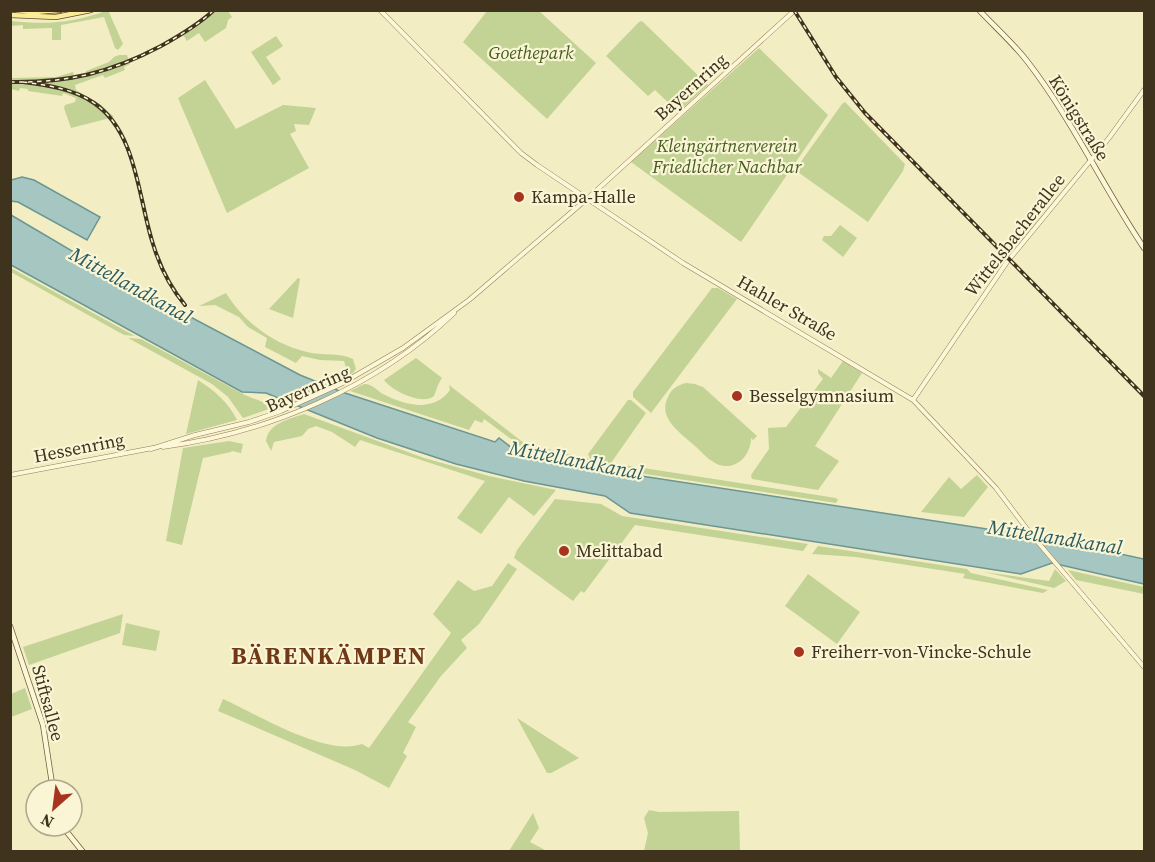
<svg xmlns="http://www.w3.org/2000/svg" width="1155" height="862" font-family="'Source Serif 4',serif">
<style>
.green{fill:#c2d395}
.water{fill:#a6c6c1;stroke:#6b9692;stroke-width:1.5}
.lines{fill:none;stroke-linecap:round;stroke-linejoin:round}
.tertiary-casing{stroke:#907f57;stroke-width:5}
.secondary-casing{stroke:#725f3a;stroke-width:6}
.primary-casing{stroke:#5e4b2c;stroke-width:6}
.tertiary{stroke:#fdf7d8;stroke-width:4}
.secondary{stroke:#fdf7d8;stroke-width:4.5}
.primary{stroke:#faeb97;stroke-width:4.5}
.rail-casing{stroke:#3f331d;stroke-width:4}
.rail{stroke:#faf5d4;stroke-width:1.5;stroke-dasharray:4.5;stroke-linecap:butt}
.poi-dot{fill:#a7341f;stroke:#faf5d4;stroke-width:2}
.labels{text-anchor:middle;stroke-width:4.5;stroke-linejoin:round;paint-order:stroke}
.park-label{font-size:18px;font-style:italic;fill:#455e21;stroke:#faf5d4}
.street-label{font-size:18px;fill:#3f331d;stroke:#faf5d4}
.poi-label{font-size:18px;fill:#3f331d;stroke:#faf5d4;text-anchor:start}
.water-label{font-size:20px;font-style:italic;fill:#2a5b60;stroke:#faf5d4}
.district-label{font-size:24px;font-weight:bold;letter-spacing:1.5px;fill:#713817;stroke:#faf5d4}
</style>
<rect width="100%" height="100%" fill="#f3edc3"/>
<path class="green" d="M108,10L123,44L118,50L115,48L104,17L61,25V40H52V28L23,29V25L11,26V21C47,25 74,23 108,10Z
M216,10L228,11L232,17L228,20L226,28L205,42L199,33L187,41L183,35Z
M487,11H539L596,63L547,119L463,42Z
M642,21L708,85L678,112L655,90L648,96L606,56L639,22Z
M276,36L283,46L266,57L281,79L273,85L251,52Z
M759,48L828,115L741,242L631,162Z
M119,55H127L130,64L124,67L125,70L105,78L103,75L75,85L76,90L100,104L114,117L71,128L64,108L65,105L75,102L76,98L63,93L62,96L28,91V89L20,88L19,91L11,89V78L56,77L73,72L74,76L86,73V71L109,62L114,57Z
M205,80L236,129L283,105L316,108L309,125L294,124L296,131L290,134L309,168L227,213L178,98Z
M845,102L905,164L903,171L868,222L795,170L842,104Z
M840,225L857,238L843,257L822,240L824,236H831Z
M10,268H11L135,336L124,335L11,272Z
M298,278L300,279L293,318L269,309Z
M712,288H718L737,299L651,413L633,397V392Z
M226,293C244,322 273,344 307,352C323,356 338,352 353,359L356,369L353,373L329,385C328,375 338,372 346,368L344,361L320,360L302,356L296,363L265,347L267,338L248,327L239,317L215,305L199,306Z
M128,338L141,339L245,395L265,403L274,401L283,404L243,418L228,397L212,384Z
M416,358L442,378C438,383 435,394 434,396C422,406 391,390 384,380Z
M843,361L862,373L815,446L839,461L818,490L752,479L751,475L769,449L768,428L786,427L823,379L818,373V369L831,378Z
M198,380C215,391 228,402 237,420L186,434Z
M686,383L695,384L703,387L757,436L753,440L751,438C751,456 735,472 717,464C708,460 702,452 695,446C681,433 657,418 668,397C671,389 678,385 686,383Z
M364,384C374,384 376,391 385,395C407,406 434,412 450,390L449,385L524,443L576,456L577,463L527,451L484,419L482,423L475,420L469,430L350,391Z
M628,400H631L646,413L611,463L836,498L838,500L836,503L580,464L583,458L590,459L588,454Z
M304,414L424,458L489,476L556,490L534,516L509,497L481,534L457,518L485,481L360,440L355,447L332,432L316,426L308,429L302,436L274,442L271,451L266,441C268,423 290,419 304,414Z
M229,441L243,444L241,453L232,451L231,452L203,458L182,545L166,541L183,448Z
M977,475L988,487L964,517L921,512L949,477L961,489Z
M555,499L601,504L622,516L808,544L803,551L635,525L584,593L581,591L573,601L514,558L517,550Z
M818,546L967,569L971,573L1048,590L1043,593L963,578L965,574L856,557L812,554Z
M508,563L517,569L479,624L461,640L467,648L441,676L408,722L416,727L403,753L407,756L389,788L355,770L218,711L223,699C257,714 325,757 362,744L369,748L451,633L433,614L458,580L474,591L492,586Z
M1055,569L1066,581L1054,588L984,572L1049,581Z
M1068,570L1144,587V594L1076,580Z
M808,574L860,612L837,644L785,606Z
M123,614L120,633L29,665L23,647Z
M126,623L160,631L156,651L122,645Z
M25,688L32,709L11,717V694Z
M517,718L579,758L551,773H547Z
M649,810L659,812L739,811L740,851H644L648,833L644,818Z
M533,813L539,828L530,842L547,851H509Z"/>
<path class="water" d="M22,177L34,180L100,217L87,240L18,202L11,201V180Z
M11,215L128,284L300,375L342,392L495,442L499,438L521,455L576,466L1046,538L1144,559V584L1052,563L1021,574L630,513L605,496L524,481L456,464L377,438L266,393L242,392L11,265Z"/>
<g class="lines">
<defs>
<path id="tertiary" d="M380,10L521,153L537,165L683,263L913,400L996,488L1030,533L1144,667
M913,400L1007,262L1109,138L1144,90
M163,447C268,433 377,387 454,313
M151,449L195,435L249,422L281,411L341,384L403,348L469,300L588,198L795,10
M10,475L153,448"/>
<path id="secondary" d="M979,10C995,27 1013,43 1027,61C1072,119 1103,187 1144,248
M10,626L43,725L53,790
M62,826L83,852"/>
<path id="primary" d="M16,10L35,12L60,10
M10,15L56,17L91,10"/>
</defs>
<use href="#tertiary" class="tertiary-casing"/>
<use href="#secondary" class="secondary-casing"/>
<use href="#primary" class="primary-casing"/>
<use href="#tertiary" class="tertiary"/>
<use href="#secondary" class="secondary"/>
<use href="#primary" class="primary"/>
<defs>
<path id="rail" d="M794,10L836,77L865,113L1144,396
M10,82C67,83 110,73 161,46C179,36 198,25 214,10
M23,82C47,85 74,89 94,103C137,132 138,198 153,244C160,267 170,287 185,305"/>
</defs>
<use href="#rail" class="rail-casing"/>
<use href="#rail" class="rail"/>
</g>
<g class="poi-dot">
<circle cx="519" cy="197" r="6"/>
<circle cx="737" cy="396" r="6"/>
<circle cx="564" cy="551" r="6"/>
<circle cx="799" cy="652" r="6"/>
</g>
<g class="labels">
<g class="park-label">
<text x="531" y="59">Goethepark</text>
<text x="727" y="152">Kleingärtnerverein<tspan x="727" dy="21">Friedlicher Nachbar</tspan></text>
</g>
<g class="street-label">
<text transform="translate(691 87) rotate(-42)" y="6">Bayernring</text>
<text transform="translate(1079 118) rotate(58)" y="6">Königstraße</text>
<text transform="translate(1015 235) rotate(-52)" y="6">Wittelsbacherallee</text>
<text transform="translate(787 308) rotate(30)" y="6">Hahler Straße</text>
<text transform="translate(308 389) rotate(-24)" y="6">Bayernring</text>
<text transform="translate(79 448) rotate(-11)" y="6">Hessenring</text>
<text transform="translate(48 703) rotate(75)" y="6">Stiftsallee</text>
</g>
<g class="poi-label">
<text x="531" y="203">Kampa-Halle</text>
<text x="749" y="402">Besselgymnasium</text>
<text x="576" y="557">Melittabad</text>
<text x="811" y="658">Freiherr-von-Vincke-Schule</text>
</g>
<g class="water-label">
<text transform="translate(131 285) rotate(29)" y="7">Mittellandkanal</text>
<text transform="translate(576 460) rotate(11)" y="7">Mittellandkanal</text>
<text transform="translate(1055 537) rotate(9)" y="7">Mittellandkanal</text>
</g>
<g class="district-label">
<text x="329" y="664">BÄRENKÄMPEN</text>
</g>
</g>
<rect width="1155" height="862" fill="none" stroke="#3f331d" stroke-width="24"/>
<g transform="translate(54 808) rotate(208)"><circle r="28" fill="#faf5d4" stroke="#afa78b" stroke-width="1.5"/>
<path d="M0-4.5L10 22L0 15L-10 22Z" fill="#a7341f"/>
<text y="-9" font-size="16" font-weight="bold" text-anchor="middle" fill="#3f331d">N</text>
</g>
</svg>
